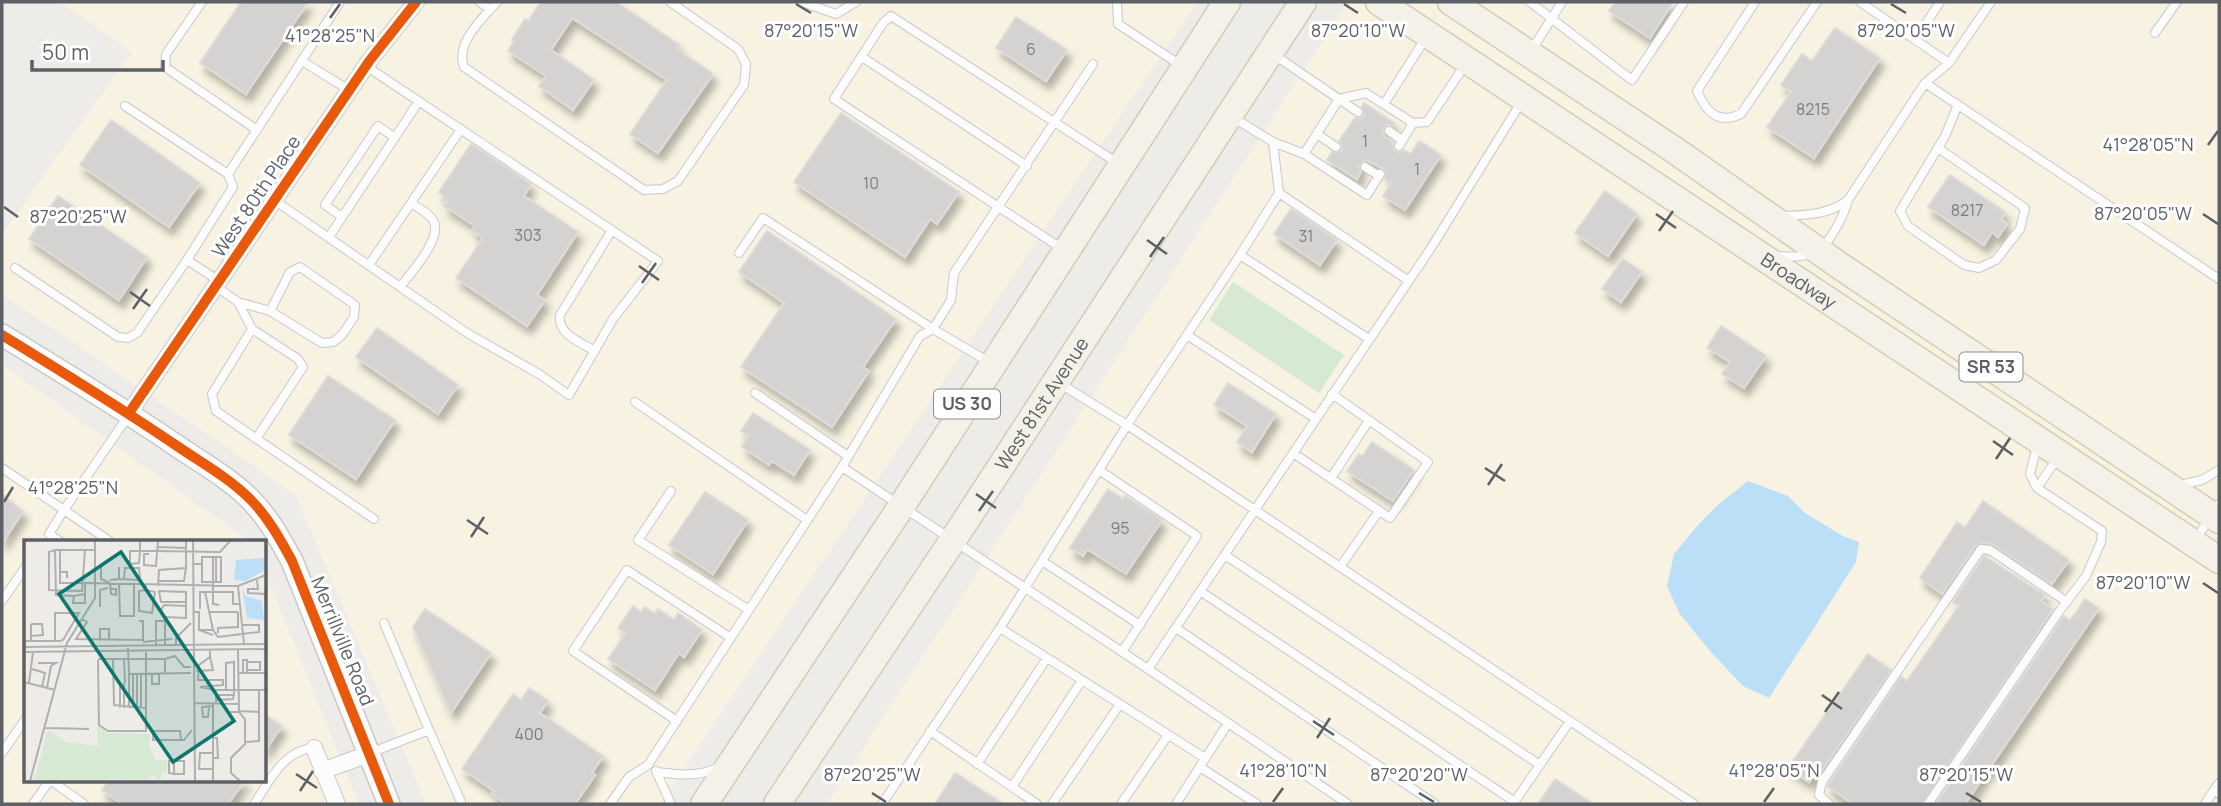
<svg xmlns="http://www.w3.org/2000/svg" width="2221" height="806" font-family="Manrope,sans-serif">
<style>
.commercial{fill:#f7f2e1}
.green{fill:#d6e9d3}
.water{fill:#bcdff8}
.building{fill:#d4d3d1;stroke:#dddbd8;stroke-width:2;filter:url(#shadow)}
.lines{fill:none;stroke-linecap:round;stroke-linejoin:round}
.service-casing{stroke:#c9c9c9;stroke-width:10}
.minor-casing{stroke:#c9c9c9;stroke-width:18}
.tertiary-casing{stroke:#c9c9c9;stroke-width:24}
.primary-casing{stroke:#d5ccb6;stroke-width:29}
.service{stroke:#fcfcfc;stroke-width:8}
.minor{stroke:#fcfcfc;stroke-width:16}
.tertiary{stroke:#fcfcfc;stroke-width:21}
.primary{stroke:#f3f1e8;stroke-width:26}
.cycleway-casing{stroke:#fff;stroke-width:15}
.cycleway{stroke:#e8590c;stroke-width:10}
.ticks{fill:none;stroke:#5d6166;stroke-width:2.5}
.labels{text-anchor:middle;stroke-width:6;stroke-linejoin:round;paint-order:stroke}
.number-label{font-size:16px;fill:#7c7f82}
.shield{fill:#fff;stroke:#8e9094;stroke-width:2}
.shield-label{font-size:18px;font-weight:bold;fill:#5d6166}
.street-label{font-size:19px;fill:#5d6166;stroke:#fff}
.inset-road{fill:none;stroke:#b0b0b0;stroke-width:2}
.view{fill:#0f766e;fill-opacity:0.15;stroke:#0f766e;stroke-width:3.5}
.inset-edge{fill:none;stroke:#5d6166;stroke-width:3.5}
.ticks-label{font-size:18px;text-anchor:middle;fill:#5d6166;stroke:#fff;stroke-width:6;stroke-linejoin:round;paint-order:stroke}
</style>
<defs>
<filter id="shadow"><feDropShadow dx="4.5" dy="8" stdDeviation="3.5" flood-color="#0004"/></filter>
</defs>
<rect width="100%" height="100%" fill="#eeece8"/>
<path class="commercial" d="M59,2H1197L660,804H426L296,495L2,294V234L132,52Z
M1348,2H2219V804H827Z
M2,365L250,542H26V780H264V570L359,804H2Z"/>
<path class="green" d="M1233,282L1344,355L1319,393L1209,320Z"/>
<path class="water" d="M1748,481L1788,496L1805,513L1843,536L1859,542L1856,562L1769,698L1743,686L1710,651L1679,613L1667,586L1674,554L1698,525L1719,504Z"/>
<path class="building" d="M241,2H308L246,94L200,63Z
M541,2H616L679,45L676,48L713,74L658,153L630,134L667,80L572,18L551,50L594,80L573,110L539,86L546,76L508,51L514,41L512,40L525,19L528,21Z
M1615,2H1673L1650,38L1609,11Z
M1016,17L1067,50L1046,81L996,48Z
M1835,28L1880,58L1814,158L1767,127L1791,92L1781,85L1802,54L1812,61Z
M1364,103L1394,123L1393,126L1386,125L1382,131L1385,137L1393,142V147L1395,151L1400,152L1404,150L1411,154L1419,141L1441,155L1405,210L1383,196L1392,183L1385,178L1386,174L1384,169L1368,161H1363L1359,166L1361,172L1357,179L1327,160L1332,152L1338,153L1342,150V145L1339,141L1355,118H1360L1364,115L1362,107Z
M841,113L959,192L937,224L930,219L905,257L794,182Z
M111,120L200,183L169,227L80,165Z
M471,144L531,184L524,196L578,232L537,295L545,300L527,326L456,278L483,238L472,231L475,226L444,206L448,199L439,192Z
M1950,175L2005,212L2001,219L2007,224L1998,237L1992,232L1984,245L1928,207Z
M1605,191L1637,214L1608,256L1575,233Z
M58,196L147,257L119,300L29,239Z
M1291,209L1337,240L1320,265L1274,234Z
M767,231L896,319L863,367L869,371L832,427L741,367L784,303L739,272Z
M1623,259L1642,272L1621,302L1602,289Z
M1721,326L1766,356L1744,388L1722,374L1730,362L1707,348Z
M377,328L458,385L438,414L356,357Z
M328,376L395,420L356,479L289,435Z
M1228,383L1276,414L1252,452L1237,442L1247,426L1214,405Z
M753,413L810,450L794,475L772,461L769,465L742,447L749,436L741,431Z
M1372,442L1414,470L1393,501L1347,471L1359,454L1362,457Z
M1108,489L1123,499L1125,496L1162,520L1126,574L1087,549L1083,556L1070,548Z
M705,492L748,520L713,574L669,545Z
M2,494L23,512L2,543Z
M1983,501L2069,560L2052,584L1994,545L1982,542L1976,545L1942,594L1920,578L1957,522L1965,528Z
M1984,556L2045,595L2041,601L2053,609L1922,804H1853L1828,787V785L1901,677L1907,681L1959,606L1953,602Z
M2085,599L2099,608L1965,804H1936L2064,616L2070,621Z
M633,606L641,612L645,607L655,614L658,609L674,620L678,613L702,630L684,657L679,653L655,690L608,659L626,633L618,628Z
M425,609L491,653L451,713L413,627Z
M1868,654L1891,670L1816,779L1813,776L1809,782L1788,768Z
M529,688L548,701L540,713L603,756L592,773L595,775L575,804H507L492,794L494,791L462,769L513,694L521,700Z
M264,714L282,726L264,752Z
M955,773L1003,804H935Z
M1555,779L1593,804H1538Z
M109,780H245L228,804H122L102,790Z"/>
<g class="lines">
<defs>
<path id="service" d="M202,2L166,54L165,67L257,130
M480,2L490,10
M497,2C482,19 455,43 464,67L644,190L663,189L678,181L744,85L746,64L738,49L670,2
M802,2L836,14L856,2
M1117,2L1118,24L1182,66
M1530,2L1632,80L1684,2
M1755,2L1697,91C1706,111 1717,125 1741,114L1817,2
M1860,2L1949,63
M2155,33L2177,2
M1915,40L1940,2
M1531,51L1562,2
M1273,54L1358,112
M862,57L1027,166
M302,61L349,90
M1925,83L2219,279
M1384,104L1425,39
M125,106L228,174L233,187L187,260
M1234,118L1273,142
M1389,131L1402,140
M1317,134L1336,147
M1399,146L1413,123
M1938,148L2025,208L2020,229L1996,260L1979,268L1964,265L1908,226L1900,211L1945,136L1958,105
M1304,154L1367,195L1380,174
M1365,167L1379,176
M228,174L340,2
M1279,193L1409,281
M274,200L467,333L539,374L569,395L613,319L658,261L366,66
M1782,216C1805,215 1829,215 1848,200L1925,83L1949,63L1991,2
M342,217L325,205L378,126L394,137
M329,237L419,101
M1064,250L834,99L883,23L891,16L1119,164
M739,253L763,218L933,329
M1777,256C1789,257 1805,257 1816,252C1829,246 1845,213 1848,200
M369,265L461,129
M15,268L118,337L128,338L137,333L187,260L219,281
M215,286L238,302L270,311L322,343L333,342L342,335L354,317L355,305L300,267L290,272L270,311
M400,287C410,274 444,237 433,220C429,213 418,208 411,203
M238,302L252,329L298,359L303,367L256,439
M252,329L212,394L216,411L374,519
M1187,335L1316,419
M1369,339L1240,255L1279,193L1273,142L1304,154L1339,99L1366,93L1413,123L1427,122L1465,65
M595,351C580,342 557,334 560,315L612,230
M989,362L933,329L951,300L954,273L1093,64
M1059,383L1127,425L1255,510L1694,804
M755,393L848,456
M635,402L807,520
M1293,453L1390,518L1428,462L1332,394
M842,467L1148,669L1431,248L1522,101
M2,468L64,510L49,534L61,542
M1099,470L1197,536L1122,652
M1331,478L1368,422
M2180,485L2202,480L2219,470
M2037,488L2057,459
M671,491L638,540L749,610
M2196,539L2219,504
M111,542L64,510L128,416
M1225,555L1540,765
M1042,561L1140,625
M1340,567L1379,511
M1200,591L1515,802
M2,601L26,566
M384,623L429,730
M1000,628L1205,758
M1176,628L1435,804
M1148,669L1348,804
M677,721L573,651L627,570L731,638
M930,731L1037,804
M2,753L26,718
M370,753L429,730L462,804
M977,764L1047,658
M1200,767L1257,804
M656,771L671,804
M657,772C679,775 697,777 717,768
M50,780L84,804
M2219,783L2214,790L2219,794
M1012,787L1082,680
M33,804L50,780
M254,804C270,781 283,750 314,748
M610,804L629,777L648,765L842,467L920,336L933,329
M882,804L1000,628L1127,425L1240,255
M1052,804L1120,704
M1121,804L1168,735
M1176,804L1228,723
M1513,804L1570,721
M1829,804L1819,795L1822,782L1981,549L1990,550L2067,602
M1928,804L2061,609L2086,576L2101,542L2102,531L2037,488L2030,474L2037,446
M2205,804L2214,790"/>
<path id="minor" d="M129,413L370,60L416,2
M314,748L337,804
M322,771L369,754"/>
<path id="tertiary" d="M2,335C61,371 120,407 177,446C202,463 229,478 250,499C268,517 280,539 292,561L389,804"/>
<g id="primary">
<path id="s1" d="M1379,2L2219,560"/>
<path d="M1451,2L1673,149L1846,270L2219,520"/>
<path d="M704,804L901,507L1227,2"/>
<path id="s2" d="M777,804L953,540L1303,2"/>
</g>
</defs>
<use href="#service" class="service-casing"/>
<use href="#minor" class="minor-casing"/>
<use href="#tertiary" class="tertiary-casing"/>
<use href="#primary" class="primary-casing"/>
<use href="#service" class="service"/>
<use href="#minor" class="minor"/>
<use href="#tertiary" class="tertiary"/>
<use href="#primary" class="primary"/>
<defs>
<path id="cycleway" d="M2,335C61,371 120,407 177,446C202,463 229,478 250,499C268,517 280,539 292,561L389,804
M129,413L370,60L416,2"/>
</defs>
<use href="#cycleway" class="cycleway-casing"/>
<use href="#cycleway" class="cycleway"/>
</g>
<path class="ticks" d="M796,4L811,13M1344,4L1358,13M1891,4L1906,13M330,18L340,4M2208,145L2218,131M4,207L18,217M1656,214L1676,228M2203,214L2218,224M1659,231L1673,211M1147,240L1167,254M1150,257L1164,237M639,266L659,280M642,283L656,263M130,292L150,306M133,309L147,289M1993,441L2013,455M1996,459L2010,438M1485,468L1505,481M1488,485L1502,464M976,494L996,508M4,502L13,487M979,511L993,491M467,520L488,534M471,537L484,517M2203,583L2218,593M1822,695L1842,709M1825,712L1839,692M1313,721L1334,735M1317,738L1330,718M296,774L317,788M300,791L313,771M872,793L886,802M1419,793L1434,802M1966,793L1981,802M1273,802L1283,788M1764,802L1774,788"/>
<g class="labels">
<g class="number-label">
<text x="1031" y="55">6</text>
<text x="1813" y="115">8215</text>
<text x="1365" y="147">1</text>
<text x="1417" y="175">1</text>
<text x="871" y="189">10</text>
<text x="1967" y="216">8217</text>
<text x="528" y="241">303</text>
<text x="1306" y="242">31</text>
<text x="1120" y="534">95</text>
<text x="529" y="740">400</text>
</g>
<g class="shield">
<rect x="1959.5" y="352.5" width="63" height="29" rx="5"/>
<rect x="934" y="389.5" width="66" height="29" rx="5"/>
</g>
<g class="shield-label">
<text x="1991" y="373">SR 53</text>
<text x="967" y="410">US 30</text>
</g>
<g class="street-label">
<text transform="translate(256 196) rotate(-56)" y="7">West 80th Place</text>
<text dy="7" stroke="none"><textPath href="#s1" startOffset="504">Broadway</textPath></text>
<text dy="7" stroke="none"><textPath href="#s2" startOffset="480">West 81st Avenue</textPath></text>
<text transform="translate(343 641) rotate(68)" y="7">Merrillville Road</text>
</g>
</g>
<g transform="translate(24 540)">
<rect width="242" height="242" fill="#eeece8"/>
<path d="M73,185L83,193L127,194L125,205L131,220H143V232H138L136,241L129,234L124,239L10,241L24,190L41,202L74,206Z" fill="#d6e9d3"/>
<path d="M241,18V30L222,41L210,40L212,20ZM218,48L222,56L238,61L240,80L223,78Z" fill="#bcdff8"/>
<path class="inset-road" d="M116,0V11L115,23L106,24V11H131L196,12L207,0M169,0L171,241M134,7L162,8M31,10L25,12V50L58,51L61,10M36,10V32H43V38M125,14H120V25L132,26L134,0M189,17V52H181L189,90M192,17V42M169,24H178V17H197V42H178V24M77,27V39L86,43M36,32V43H59M100,38L101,28H115L116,38M95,39L117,40M86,40L95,39V27M233,40L234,49H224V53L241,54L242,63M134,41H160L162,28M86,43L87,54L92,55V49H87M95,43L96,76H110V43M134,46L135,30L162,28V0M214,46L220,104M121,50L115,51V71L128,73L131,52L121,50L122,44M61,54L50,56L49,63H61V43L214,46L242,35M49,56L32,55L31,10H71M162,62H137L135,51L162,52V78M195,65L189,64V52H209V64H216M163,66L140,65L137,70L140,77L163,78M76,67V50L84,48M176,69V52H181M169,72H175V90L189,95M185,72H214M58,79L63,82L52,99L119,100V81H115M175,90H189L194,97L235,92V85H219M194,93V88L214,87V72M0,101H36L39,100L55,73H31V101M7,101V85L8,84H18L19,95L7,96M76,101V89H85V100M119,102L148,99M132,106V81H141V105M152,106V98L167,83M0,107L242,104M104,108L105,134L167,133M214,110L215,171L235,172M186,111V117L175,125L174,140H199V146M0,112L242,109M74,119H141M74,120L75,185L84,191H122V112M89,120L90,165L122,168M100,120L101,143M14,123H32L27,126L23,148M8,129L21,133L18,147M223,130H236V122H223M172,131L189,130L186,117M214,133H242M219,133V120H223V132M113,134V168M117,134V168M128,134V144H135V134M141,134V119L151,116L160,127H167M0,142L31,150M5,143L9,112M96,143V168M100,143V168M192,150L176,147L199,145M192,155H210V122L202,123V150M192,160L209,159L210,155M170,163L215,164M189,163V241M192,163V150H242M185,167L184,177H179L178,167L189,166M105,168V134M109,168V134M206,172H215L221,179V204L207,218V233L216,241M21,188L65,189M189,198H193L194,218H189M157,200L156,191H129V200H160L168,190M221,202L235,201V151M189,213H176L175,229H189M150,221H160V234H150ZM150,234L145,233V221H150M6,241L43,103L71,58V0"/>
<path class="view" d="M97,12L210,181L149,222L35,54Z"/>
<rect width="242" height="242" class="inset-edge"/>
</g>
<g class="ticks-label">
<text x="811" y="37">87°20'15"W</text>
<text x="1358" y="37">87°20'10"W</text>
<text x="1906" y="37">87°20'05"W</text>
<text x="330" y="42">41°28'25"N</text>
<text x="2148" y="151">41°28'05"N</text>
<text x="2143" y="220">87°20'05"W</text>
<text x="78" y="223">87°20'25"W</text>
<text x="73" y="494">41°28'25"N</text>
<text x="2143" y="589">87°20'10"W</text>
<text x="1283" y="777">41°28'10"N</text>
<text x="1774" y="777">41°28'05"N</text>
<text x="872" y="781">87°20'25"W</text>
<text x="1419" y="781">87°20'20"W</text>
<text x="1966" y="781">87°20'15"W</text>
</g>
<rect width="2221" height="806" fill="none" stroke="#5d6166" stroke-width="7"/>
<path d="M32 60v10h131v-10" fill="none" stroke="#5d6166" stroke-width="3.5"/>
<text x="42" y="60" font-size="21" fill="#5d6166" stroke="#ffffff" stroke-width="5" paint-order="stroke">50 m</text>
</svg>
